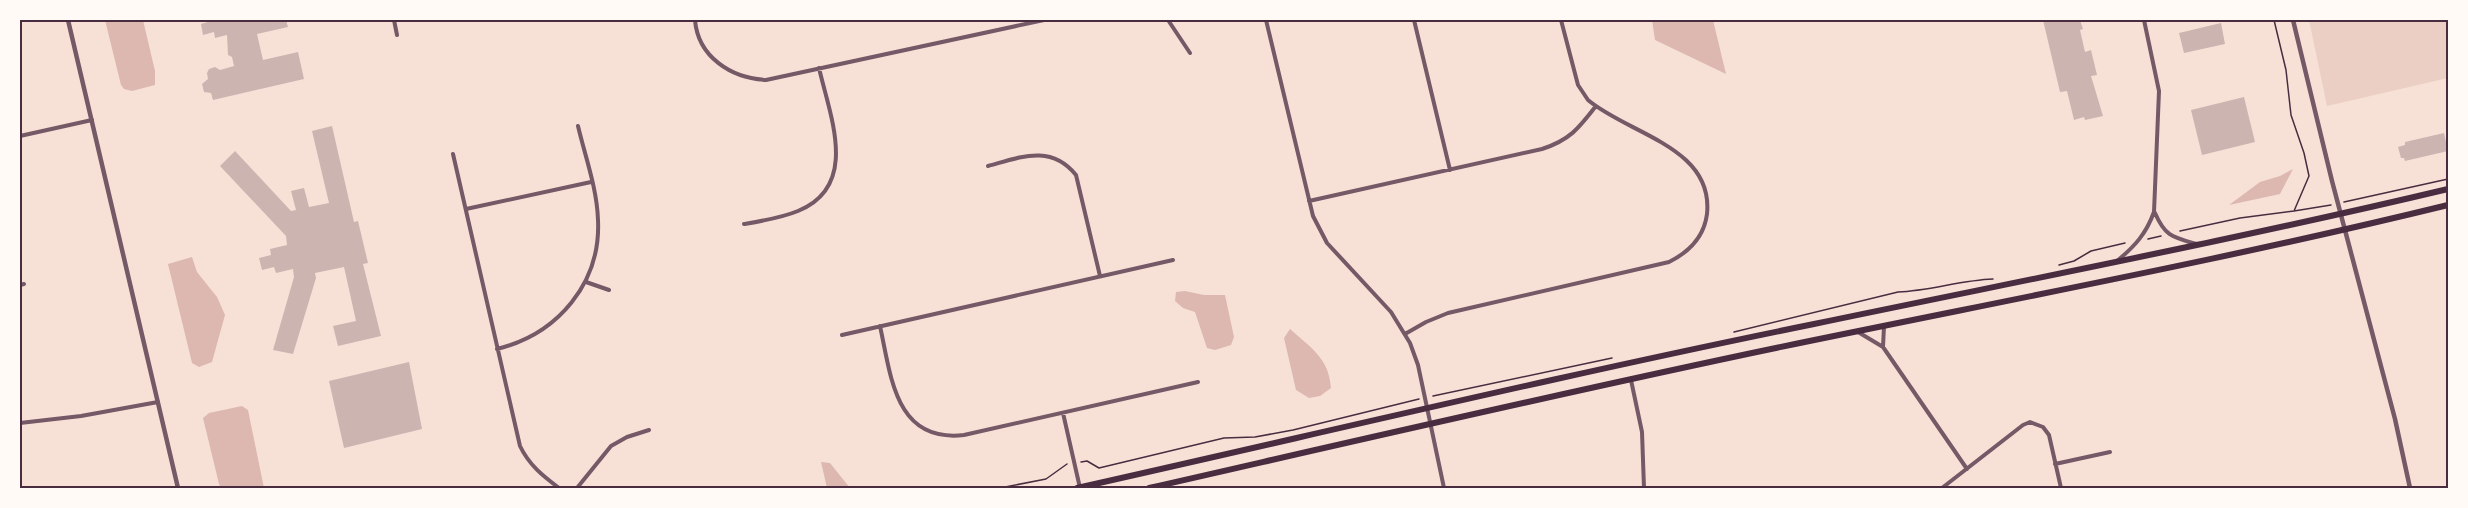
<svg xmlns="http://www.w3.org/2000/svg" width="2468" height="508" font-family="Arial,sans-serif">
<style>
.green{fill:#ebcfc5}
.water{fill:#dcb8b0}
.building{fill:#ccb4b1}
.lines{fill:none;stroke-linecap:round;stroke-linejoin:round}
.path{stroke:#4a2c40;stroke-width:1.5}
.minor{stroke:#755966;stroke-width:4}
.tertiary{stroke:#755966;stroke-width:4.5}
.primary{stroke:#4a2c40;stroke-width:6}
.neatline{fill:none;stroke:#4a2c40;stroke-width:2}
</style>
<rect width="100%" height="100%" fill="#f7e1d7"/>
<path class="green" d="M2309,20H2448V78L2327,106Z"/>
<path class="water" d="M105,20H143L155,71V85L132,91L124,89L121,85Z
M1652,20H1713L1726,74L1655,40Z
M2293,169L2280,194L2229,205L2260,182L2280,176Z
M192,257L197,272L217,297L225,315L212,362L199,367L192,363L168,264Z
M1185,291L1204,295H1225L1234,337L1231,345L1215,350L1207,348L1195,312L1183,308L1175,301L1176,292Z
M1290,329C1311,348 1329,358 1331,388L1320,396L1309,398L1296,390L1284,338Z
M242,406L248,410L264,488H221L219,484L203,418L209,413Z
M821,462L830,463L850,488H827Z"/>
<path class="building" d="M211,20H286L288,27L257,34L263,60L298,52L304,79L213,100L211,93L204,92L202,84L208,79L207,73L209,69L215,67L220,70L234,66L232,57L228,55L227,35L215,38L214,32L203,35L201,24L211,21Z
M2043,20H2080L2083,29L2080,30L2085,52L2091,50L2097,75L2091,76L2103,116L2085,120L2084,117L2074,120L2067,91L2060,92Z
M2221,23L2225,44L2184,53L2179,33Z
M2244,97L2255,142L2202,155L2191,110Z
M332,126L354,222L358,221L368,263L363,264L381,336L338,346L333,326L356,321L344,267L315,273L316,278L293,354L273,350L294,277L293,269L276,273L274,267L262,270L259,258L271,255L270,249L287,245L286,236L220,166L235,151L291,211L296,210L291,191L304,188L309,207L329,203L312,131Z
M2444,133L2448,151L2405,161L2404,158H2401L2398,147L2405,145V142Z
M409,362L422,429L344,448L329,381Z"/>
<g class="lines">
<path class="path" d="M2274,20L2286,70L2291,115L2304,153L2309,176L2294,211L2331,205
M2344,202L2448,179
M2180,231L2240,218L2294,211
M2148,239L2161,236
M2059,265L2074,261L2091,251L2125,243
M1734,332L1898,292C1930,291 1961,280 1993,279
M1433,396L1612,358
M1081,462L1087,461L1099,468L1224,438L1255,437L1293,430L1419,399
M1000,488L1046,479L1067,464"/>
<path class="minor" d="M394,20L397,35
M695,20C698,57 731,78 766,80L1044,20
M1168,20L1190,53
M1266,20L1313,216L1327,243L1391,312L1410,343L1418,365L1444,488
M1414,20L1450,170
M20,136L92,120
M453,154L520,446C529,465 543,476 559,488
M988,166C1021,157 1051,144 1076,175L1100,276
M1309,201L1542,149C1570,140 1579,128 1596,106
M466,209L591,182
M2155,213C2165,236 2172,237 2196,244
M744,224C762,221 781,218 798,211C860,186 830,116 819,68
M2117,261C2135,246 2146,234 2154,212L2159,91L2144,20
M586,282L609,290
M20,285L24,284
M880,326C891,376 895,443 964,435L1198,382
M1858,332L1883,347L1967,469
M1405,334L1426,322L1448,313L1669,262C1689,252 1704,238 1707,214C1714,147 1628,134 1588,100L1578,85L1561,20
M842,335L1173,260
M1883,347L1884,326
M497,349C558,334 601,283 598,220C597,188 585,156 578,126
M1631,380L1642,432L1644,488
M1063,413L1080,488
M20,423L81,416L158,402
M2055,464L2110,452
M577,488L611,446L627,437L649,430
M1942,488L2023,425L2030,422L2043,427L2049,435L2061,488"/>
<path class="tertiary" d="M68,20L178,488
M2293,20L2332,181L2395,419L2410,488"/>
<path class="primary" d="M1077,488C1322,433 1567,374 1814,324C2025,280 2238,239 2448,189
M1149,488C1364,439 1578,389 1795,344C2013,299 2232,258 2448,205"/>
</g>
<rect width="2468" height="508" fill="none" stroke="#fffaf5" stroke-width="42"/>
<rect x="21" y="21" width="2426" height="466" class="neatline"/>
</svg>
